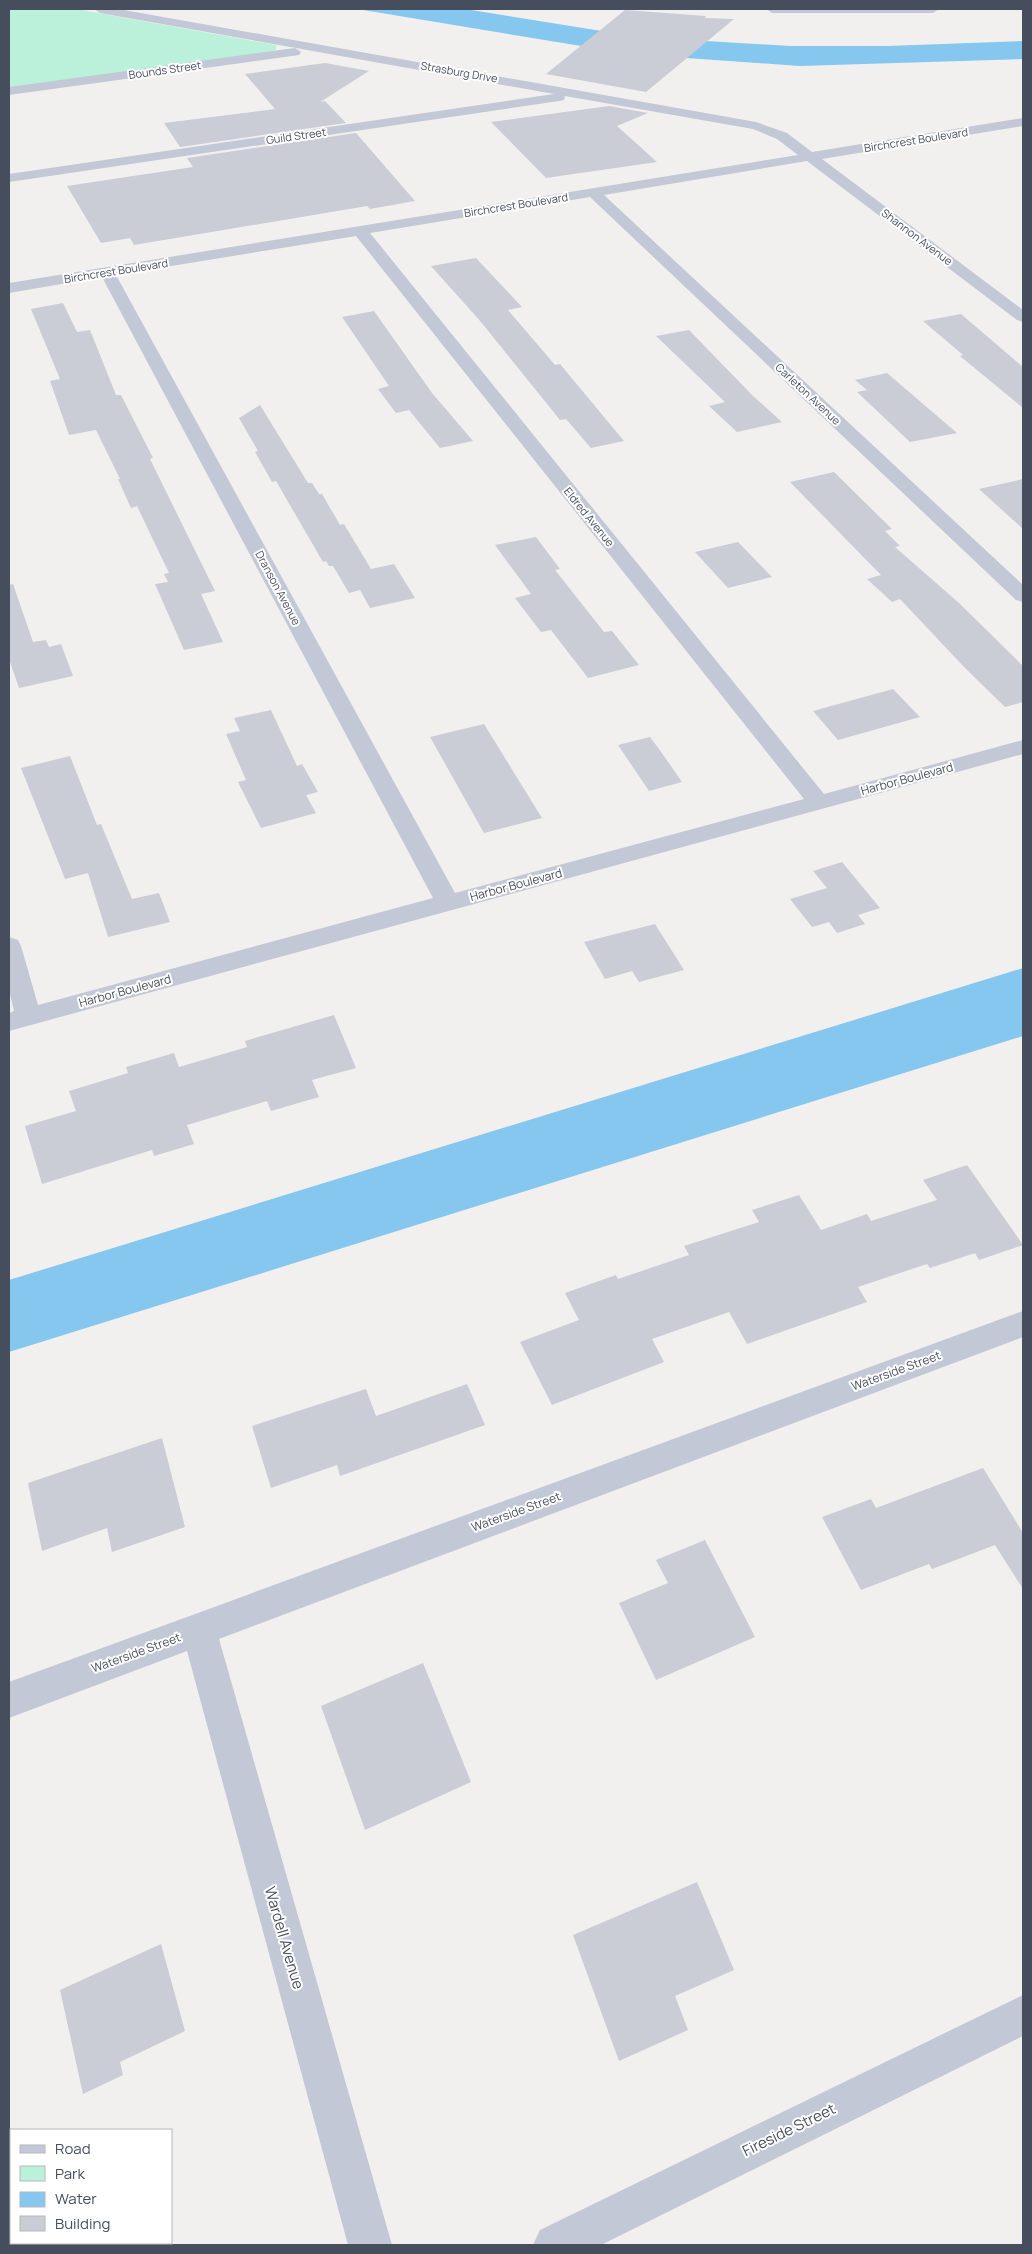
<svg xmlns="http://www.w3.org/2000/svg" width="1032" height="2254" font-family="Manrope,sans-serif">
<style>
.green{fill:#bbf1da}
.water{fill:#86c7f0}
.building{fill:#cacdd5}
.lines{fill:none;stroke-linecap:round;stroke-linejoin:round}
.minor{fill:#c2c8d5;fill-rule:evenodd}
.labels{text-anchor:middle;stroke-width:4;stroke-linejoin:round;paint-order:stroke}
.far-street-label{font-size:11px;fill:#464e5d;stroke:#fff}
.street-label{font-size:12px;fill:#464e5d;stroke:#fff}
.near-street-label{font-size:15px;fill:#464e5d;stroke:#fff}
</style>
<rect width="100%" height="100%" fill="#f2efef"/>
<path class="green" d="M9,9H76L276,45V50L265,53L9,88Z"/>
<path class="water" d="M357,9H465L639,37L791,46H887L1023,41V59L800,66L630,54Z
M1023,968V1036L9,1352V1280Z"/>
<path class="building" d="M625,10L706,16L705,18L734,19L646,92L546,74Z
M325,63L369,71L320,102L325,101L346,123L180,147L164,123L275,109L245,74Z
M609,106L648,113L617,126L657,162L546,178L491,122Z
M356,133L415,201L370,209L367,206L134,245L130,238L101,243L67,186L193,167L187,158Z
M476,258L522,307L508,310L555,365L560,364L624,441L591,448L566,419L560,420L481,322L431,266Z
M63,303L77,332L90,330L116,395H121L153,458L150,459L215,591L201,594L223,642L184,650L155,584L168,582L164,574L169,573L137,506L131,508L118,479H120L96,430L69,435L50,381L60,379L31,309Z
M374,311L432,393L473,441L440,448L409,410L396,413L378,389L389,386L342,317Z
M961,314L1023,367V408L960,356L963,355L923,321Z
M689,330L753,396L782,422L737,432L709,406L725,402L656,336Z
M887,373L957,433L910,442L857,392L867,390L855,380Z
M260,405L308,483H312L319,494H322L340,525L344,524L371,569L394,564L415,598L370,608L360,590L349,593L333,566H329L326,561L323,562L276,481L272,482L255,452L258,451L239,418Z
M834,472L892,529L885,531L900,546L895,547L959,603L1023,666V702L1005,707L965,668L900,599L892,602L867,579L881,575L790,482Z
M1023,479V529L979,489Z
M536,537L560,569L555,570L604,632L612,631L639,665L588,678L551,630L541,632L515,598L531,594L495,545Z
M738,542L772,577L728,588L695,552Z
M13,584L33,642L46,640L49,647L61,644L73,676L19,688L9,659V585Z
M893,689L920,717L838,740L813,711Z
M271,710L297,766L302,764L318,792L306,795L316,813L261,828L238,782L246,780L226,734L240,731L234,718Z
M484,724L542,818L484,833L430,737Z
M650,737L659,749L682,782L649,791L618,745Z
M70,756L97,825L101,824L132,899L159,893L170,922L108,937L88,873L65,879L21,768Z
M842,862L880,908L858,915L865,924L837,933L829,922L812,927L790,899L827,888L813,871Z
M655,924L684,970L639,982L632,971L605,979L584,942Z
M334,1015L356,1068L312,1080L319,1097L271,1111L267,1101L187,1125L194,1144L154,1156L152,1150L42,1184L25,1126L76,1111L69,1091L128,1073L126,1067L174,1053L179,1067L247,1047L245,1041Z
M967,1165L1023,1245L979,1260L975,1253L930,1268L927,1264L858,1287L867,1302L747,1344L729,1312L652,1339L664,1362L552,1405L520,1342L579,1320L565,1293L616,1275L618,1279L689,1255L684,1246L759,1222L752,1210L799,1195L821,1230L867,1214L871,1221L937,1200L923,1180Z
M467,1384L485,1425L340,1476L337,1465L271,1488L252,1426L366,1389L376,1416Z
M162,1438L185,1527L112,1552L107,1528L42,1551L28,1483Z
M983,1468L1023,1533V1589L995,1545L932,1569L929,1564L861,1590L822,1517L871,1499L876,1508Z
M705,1540L755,1637L656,1680L619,1603L668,1583L656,1560Z
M423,1663L471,1782L365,1830L321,1706Z
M697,1882L734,1970L675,1996L688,2030L619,2061L573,1935Z
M161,1944L185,2031L120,2062L123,2075L83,2094L60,1990Z"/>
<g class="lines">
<path class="minor" d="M94,9H118L756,122L787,133L812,152L1023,118V126L822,159L1023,310V322L1017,320L807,161L604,195L1023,585V602L1016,600L590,197L370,233L824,794L1023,740V754L9,1031V1013L14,1011L9,990V937L18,940L21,946L38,1005L433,898L102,277L9,293V283L798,155L777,139L753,129L565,96L564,100L559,101L9,182V174L554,94L100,13ZM356,236L804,799L455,893L116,275Z
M766,9H939L933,13H772Z
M295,48L301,52L299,55L9,95V87Z
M1023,1311V1337L219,1639L392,2245H348L187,1651L9,1718V1682Z
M1023,1995V2036L601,2245H533L540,2230Z"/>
</g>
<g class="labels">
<g class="far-street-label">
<text transform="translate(165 70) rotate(-8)" y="4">Bounds Street</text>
<text transform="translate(459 72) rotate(10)" y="4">Strasburg Drive</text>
<text transform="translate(296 136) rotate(-8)" y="4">Guild Street</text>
<text transform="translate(916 140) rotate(-9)" y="4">Birchcrest Boulevard</text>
<text transform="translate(516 205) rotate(-9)" y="4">Birchcrest Boulevard</text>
<text transform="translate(917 237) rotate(37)" y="4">Shannon Avenue</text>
<text transform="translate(116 271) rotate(-9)" y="4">Birchcrest Boulevard</text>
<text transform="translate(808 394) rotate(43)" y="4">Carleton Avenue</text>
<text transform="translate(589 517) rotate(51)" y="4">Eldred Avenue</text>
<text transform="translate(278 588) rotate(62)" y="4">Dranson Avenue</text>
</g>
<g class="street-label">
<text transform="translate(907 779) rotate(-15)" y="4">Harbor Boulevard</text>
<text transform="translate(516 885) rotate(-15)" y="4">Harbor Boulevard</text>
<text transform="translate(125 991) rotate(-15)" y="4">Harbor Boulevard</text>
<text transform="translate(896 1371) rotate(-20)" y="4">Waterside Street</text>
<text transform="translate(516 1512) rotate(-20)" y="4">Waterside Street</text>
<text transform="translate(136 1653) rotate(-20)" y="4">Waterside Street</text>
</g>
<g class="near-street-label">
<text transform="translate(284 1938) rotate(74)" y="5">Wardell Avenue</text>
<text transform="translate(789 2130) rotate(-26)" y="5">Fireside Street</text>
</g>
</g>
<rect width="1032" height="2254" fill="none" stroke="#464e5d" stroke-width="20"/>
<rect x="10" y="2129" width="162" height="115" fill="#ffffff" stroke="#b5b8be"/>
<rect x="20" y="2145" width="25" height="8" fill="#c2c8d5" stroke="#b5b8be"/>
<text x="55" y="2154" font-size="15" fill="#464e5d">Road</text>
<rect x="20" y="2166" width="25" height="15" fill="#bbf1da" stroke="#b5b8be"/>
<text x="55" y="2179" font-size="15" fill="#464e5d">Park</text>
<rect x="20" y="2192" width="25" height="15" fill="#86c7f0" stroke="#b5b8be"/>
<text x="55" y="2204" font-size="15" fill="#464e5d">Water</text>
<rect x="20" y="2216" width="25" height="15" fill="#cacdd5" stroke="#b5b8be"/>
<text x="55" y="2229" font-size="15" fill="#464e5d">Building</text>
</svg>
